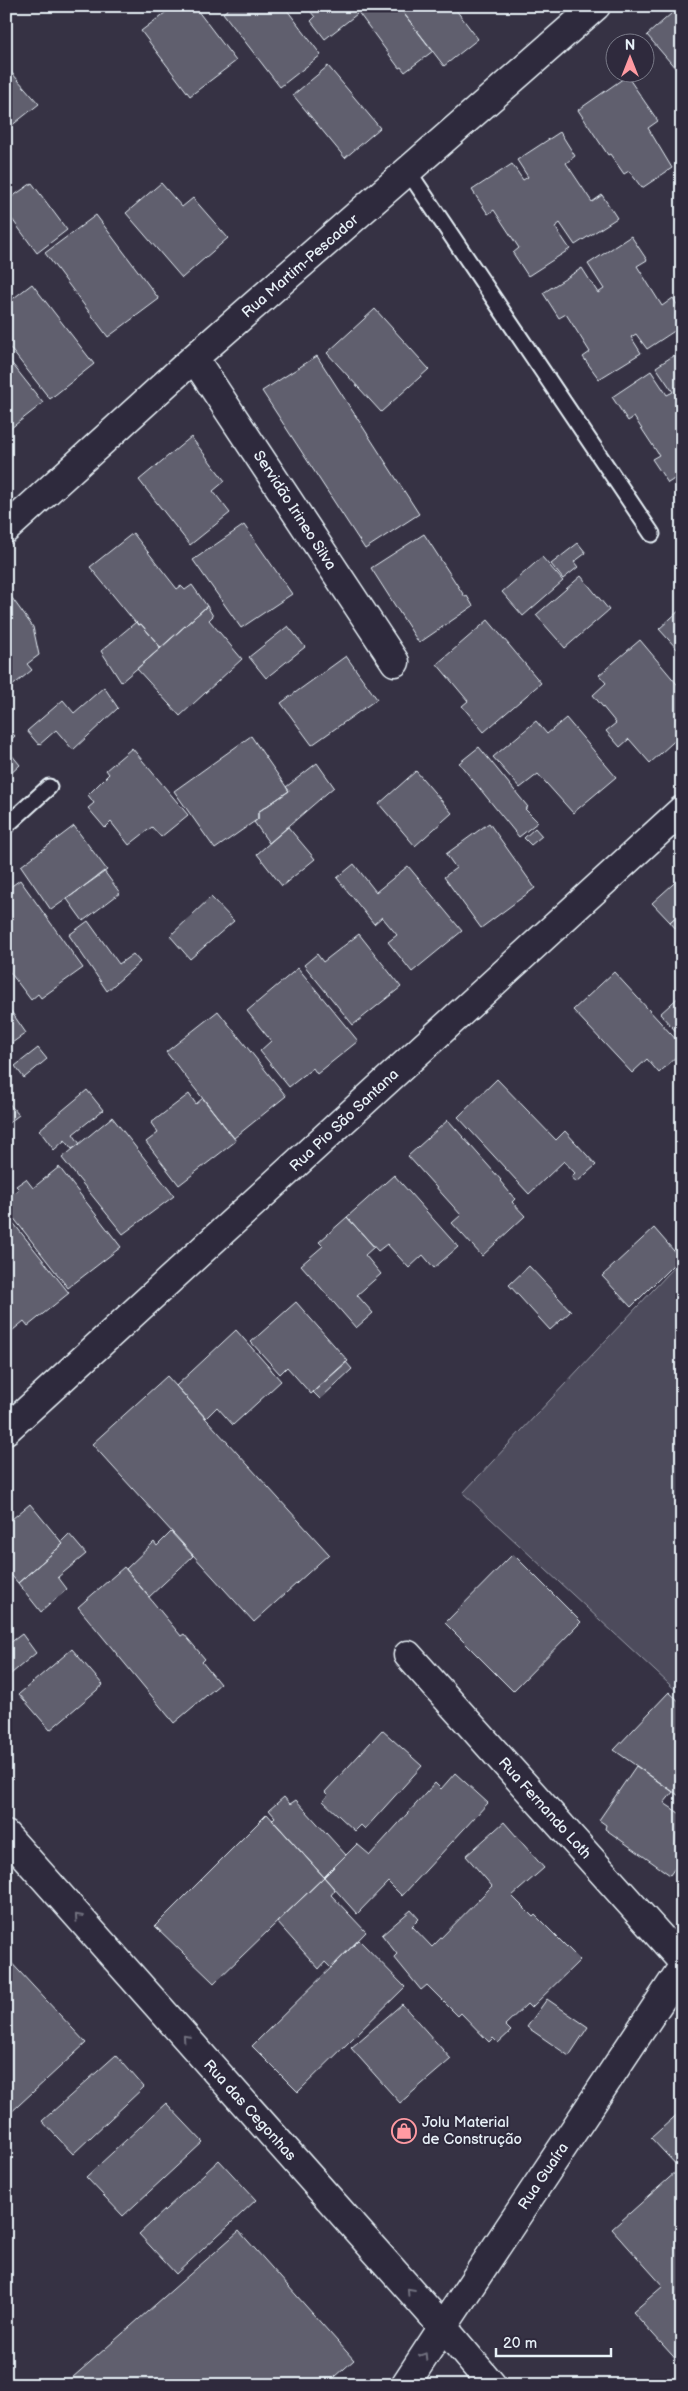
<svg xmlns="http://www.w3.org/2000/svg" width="688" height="2391" font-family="'Balsamiq Sans',sans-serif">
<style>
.green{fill:#4d4b5c;stroke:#9a9eaa}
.building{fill:#605e6e;stroke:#e8f1f8}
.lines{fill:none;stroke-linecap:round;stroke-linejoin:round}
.lane-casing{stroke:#e8f1f8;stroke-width:19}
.street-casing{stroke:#e8f1f8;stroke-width:31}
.secondary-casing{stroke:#e8f1f8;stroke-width:31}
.primary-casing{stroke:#e8f1f8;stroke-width:31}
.lane{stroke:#2f2a3d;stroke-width:15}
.street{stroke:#2f2a3d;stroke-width:28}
.secondary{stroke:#2f2a3d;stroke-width:28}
.primary{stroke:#2f2a3d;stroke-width:28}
.oneway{stroke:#70707e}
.labels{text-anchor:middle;stroke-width:4;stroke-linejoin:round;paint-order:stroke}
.street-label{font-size:15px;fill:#e8f1f8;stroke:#2f2a3d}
.poi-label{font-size:15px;fill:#e8f1f8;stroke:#2f2a3d;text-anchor:start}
</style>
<rect width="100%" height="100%" fill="#363244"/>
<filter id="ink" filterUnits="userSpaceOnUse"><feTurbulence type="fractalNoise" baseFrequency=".02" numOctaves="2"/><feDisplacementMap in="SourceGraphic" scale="10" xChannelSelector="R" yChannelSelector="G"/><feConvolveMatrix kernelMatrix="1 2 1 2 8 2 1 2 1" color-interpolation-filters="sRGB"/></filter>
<g filter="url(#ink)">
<path class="green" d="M682,1259V1696L463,1493Z"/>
<path class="building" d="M174,6H194L236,61L190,96L141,31Z
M232,6H284L321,55L280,87L223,13Z
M306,6H351L357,14L325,39L311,21L315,17Z
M365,6H398L433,51L405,72L401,67L399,68L358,12Z
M398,6H453L478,39L444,66Z
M680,6H682V76L647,35Z
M328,66L380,128L345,158L293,95Z
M11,72L39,104L6,130V77Z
M627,76L658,121L648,128L672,168L642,188L629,171L624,174L610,154L608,155L578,110Z
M560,132L575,156L566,163L592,202L602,195L617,218L575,245L560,223L555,227L570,249L528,276L513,253L519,248L494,210L488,214L472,190L512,164L523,180L528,177L517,160Z
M32,183L67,230L37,253L6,211V201Z
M161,183L182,207L193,198L228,238L182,278L126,213Z
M96,215L159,299L108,337L45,253Z
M631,236L647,260L637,266L662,306L673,298L682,312V326L647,349L636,334L631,337L641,353L599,379L583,357L590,352L566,314L559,318L543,293L582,268L598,293L604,289L588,264Z
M32,284L94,364L50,399L6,343V304Z
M375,309L429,369L381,412L327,353Z
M682,350V474L668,483L652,459L659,455L634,417L628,421L612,397L651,371L667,395L673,392L656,367Z
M6,356L43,403L6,432Z
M317,356L419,514L365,549L262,391Z
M191,437L225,481L213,491L230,513L190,545L139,480Z
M244,525L292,594L241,628L193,560Z
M133,533L177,589L181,586L185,590L192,585L207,606L161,648L141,624L139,625L135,622L90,567Z
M424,534L465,597L467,596L473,606L419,643L371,568Z
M578,543L586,553L574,562L578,567L563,579L551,564Z
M542,557L563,581L523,616L502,592Z
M581,576L609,610L565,648L536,615Z
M12,598L33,627L39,655L27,664L32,670L6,691V602Z
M207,606L213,616L209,620L242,659L180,716L137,669Z
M682,608V647L678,650L659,629Z
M488,620L541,683L484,732L462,706L468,701L437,664Z
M136,622L139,625L141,624L161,648L121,682L101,651Z
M288,626L305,647L266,678L249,657Z
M640,640L682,690V734L650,763L629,739L620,747L606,731L616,723L593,695L606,683L599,675Z
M346,656L377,699L312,745L281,703Z
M104,687L118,708L73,750L56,730L39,745L27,731L63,700L74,713Z
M566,718L616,777L573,813L538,774L520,788L493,757L536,721L547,734Z
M6,726L15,736L6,744Z
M251,736L289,791L258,812V819L215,849L174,791Z
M479,747L528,807L525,809L538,822L519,837L459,763Z
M6,748L20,765L6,778Z
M132,748L188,815L161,837L152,827L129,845L111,822L105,828L88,808L94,803L88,795L109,774L106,770Z
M317,763L334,787L269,843L254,822L258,819V812L289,791L286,787Z
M416,771L452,813L415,846L379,804Z
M489,823L535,888L481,928L444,877L456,868L446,854Z
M74,826L107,870L51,910L21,866Z
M288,827L315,859L282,886L257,854Z
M535,828L542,836L531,845L524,838Z
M354,864L376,892L408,866L462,931L412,972L388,942L397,935L382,917L374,924L337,878Z
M104,871L120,893L83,921L67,899Z
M682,876V911L670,922L652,903Z
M20,880L83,968L41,998L38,994L31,1000L6,967V890Z
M211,897L234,921L190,959L170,936Z
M682,911V936L670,922Z
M88,921L119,964L133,954L140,962L107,991L69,935Z
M359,934L401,987L353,1025L304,965L317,954L323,962Z
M298,968L358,1041L317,1074L313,1068L289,1087L260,1051L271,1041L247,1011Z
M614,972L682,1046V1051L659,1073L647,1059L632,1073L573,1010Z
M682,994V1038L660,1014Z
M6,1004L26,1033L9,1045L6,1041Z
M218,1011L286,1096L234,1138L166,1052Z
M38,1048L47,1059L24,1078L15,1066Z
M497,1079L556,1140L565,1131L596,1165L577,1182L571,1177L575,1173L564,1161L529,1194L458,1117Z
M87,1090L103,1110L73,1134L80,1144L72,1149L65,1140L54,1150L39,1130Z
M189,1094L196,1104L203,1098L236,1141L179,1185L146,1142L158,1133L151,1123Z
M6,1100L19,1115L6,1125Z
M112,1117L174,1196L123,1234L62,1158Z
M448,1120L501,1180L500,1181L515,1199L512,1202L525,1216L482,1256L452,1223L461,1215L408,1156Z
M59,1167L121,1247L68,1288L9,1212L13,1208L8,1202L11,1200L9,1196L19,1189L16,1186L26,1179L33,1188Z
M394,1175L458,1247L434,1268L423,1255L409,1268L387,1244L378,1251L347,1217Z
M347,1217L374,1247L365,1255L381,1274L357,1295L373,1313L356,1328L301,1265L323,1246L319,1242Z
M11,1220L69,1293L28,1326L24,1321L7,1335L6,1224Z
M654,1228L680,1258L631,1307L602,1276Z
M529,1266L571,1311L550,1330L509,1285Z
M296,1302L348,1361L311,1394L287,1367L280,1374L251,1342Z
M236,1330L281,1381L233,1425L217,1407L206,1418L176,1386Z
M346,1362L352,1369L320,1399L313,1392Z
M167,1376L329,1554L254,1622L92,1444Z
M30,1504L63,1544L18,1583L6,1569V1524Z
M171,1532L193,1556L149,1597L126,1569L154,1542L157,1546Z
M69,1534L86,1554L58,1577L67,1589L41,1612L18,1583L63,1544L61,1542Z
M513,1554L581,1622L513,1691L445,1623Z
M124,1567L181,1636L184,1634L205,1659L202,1662L220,1684L174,1723L78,1607Z
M22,1634L36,1653L6,1678V1646Z
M72,1649L103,1685L50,1730L19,1694Z
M669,1692L682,1704V1754L677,1762L682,1765V1798L614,1750Z
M382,1730L422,1766L365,1829L361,1825L355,1831L323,1801L328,1795L325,1792Z
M636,1766L673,1792L664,1803L682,1815V1858L670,1875L605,1829L606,1825L599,1820Z
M455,1773L488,1803L402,1896L388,1882L357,1914L324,1877L357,1844L370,1855L435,1783L441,1789Z
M284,1797L290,1804L296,1800L346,1855L324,1877L272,1820L275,1817L269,1810Z
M267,1814L324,1877L214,1983L155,1926Z
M504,1822L544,1868L512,1896L533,1917L535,1915L580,1960L531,2008L527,2004L505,2025L511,2031L498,2043L493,2038L489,2042L461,2013L458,2016L427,1985L421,1990L394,1957L397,1954L382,1935L411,1910L419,1919L412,1926L432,1947L492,1886L466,1856Z
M324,1877L335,1890L331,1895L366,1932L331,1968L325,1962L319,1969L277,1922Z
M359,1940L405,1987L298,2092L252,2046Z
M6,1957L86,2043L6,2117Z
M547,1999L588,2027L569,2056L527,2027Z
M402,2004L451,2059L400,2103L351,2048Z
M116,2055L144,2087L73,2154L42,2121Z
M166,2103L203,2142L123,2216L86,2177Z
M682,2110V2171L651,2138Z
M219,2160L256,2200L176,2274L139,2234Z
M677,2171L682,2177V2366L633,2312L663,2286L612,2229Z
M239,2231L354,2360L326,2385H64Z"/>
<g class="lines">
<defs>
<path id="lane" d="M408,171L652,534
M6,826L49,787"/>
<path id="street" d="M194,358L395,662
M6,529L194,358L596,6
M6,1430L682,810
M408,1655L682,1961"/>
<path id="secondary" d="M492,2385L443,2327L682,1968"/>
<path id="primary" d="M6,1835L443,2327L405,2385"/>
</defs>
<use href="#lane" class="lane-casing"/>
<use href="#street" class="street-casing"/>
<use href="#secondary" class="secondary-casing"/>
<use href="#primary" class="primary-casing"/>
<use href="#lane" class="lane"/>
<use href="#street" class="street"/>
<use href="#secondary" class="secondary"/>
<use href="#primary" class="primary"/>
</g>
<defs><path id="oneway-chevron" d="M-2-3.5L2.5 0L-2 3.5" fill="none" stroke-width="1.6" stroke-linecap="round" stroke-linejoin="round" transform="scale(1.25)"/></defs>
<g class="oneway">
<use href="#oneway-chevron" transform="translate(78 1917) rotate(-132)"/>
<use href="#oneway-chevron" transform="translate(186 2038) rotate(-132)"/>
<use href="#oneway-chevron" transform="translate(410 2291) rotate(-132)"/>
<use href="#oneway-chevron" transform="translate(424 2356) rotate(-57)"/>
</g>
</g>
<defs>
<symbol id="shop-ring" viewBox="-11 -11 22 22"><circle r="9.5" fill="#2f2a3d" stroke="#ff9aa2" stroke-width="1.5"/><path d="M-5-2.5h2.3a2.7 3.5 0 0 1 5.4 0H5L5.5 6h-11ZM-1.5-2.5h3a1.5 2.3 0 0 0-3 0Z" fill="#ff9aa2"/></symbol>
</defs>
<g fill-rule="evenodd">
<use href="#shop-ring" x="390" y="2117" width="28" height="28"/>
</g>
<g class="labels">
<g class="street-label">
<text transform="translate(300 266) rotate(-41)" y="5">Rua Martim-Pescador</text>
<text transform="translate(295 510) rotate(57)" y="5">Servidão Irineo Silva</text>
<text transform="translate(344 1120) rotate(-43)" y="5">Rua Pio São Santana</text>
<text transform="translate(545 1808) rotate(48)" y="5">Rua Fernando Loth</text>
<text transform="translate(250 2110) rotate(48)" y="5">Rua das Cegonhas</text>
<text transform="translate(543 2176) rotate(-56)" y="5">Rua Guaíra</text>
</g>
<g class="poi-label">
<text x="422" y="2127">Jolu Material<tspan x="422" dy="17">de Construção</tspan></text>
</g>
</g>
<rect width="688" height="2391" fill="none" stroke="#2f2a3d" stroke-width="25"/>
<rect x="12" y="12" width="663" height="2366" fill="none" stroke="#e8f1f8" stroke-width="2" filter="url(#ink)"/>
<g transform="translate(630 58)"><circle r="24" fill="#2f2a3d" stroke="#797a88"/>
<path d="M0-4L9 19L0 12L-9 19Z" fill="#ff9aa2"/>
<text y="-8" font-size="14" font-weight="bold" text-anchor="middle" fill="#e8f1f8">N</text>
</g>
<path d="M496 2348v8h115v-8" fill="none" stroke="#e8f1f8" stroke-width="2.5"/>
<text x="503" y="2348" font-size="15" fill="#e8f1f8" stroke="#2f2a3d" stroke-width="4" paint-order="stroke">20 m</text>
</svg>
